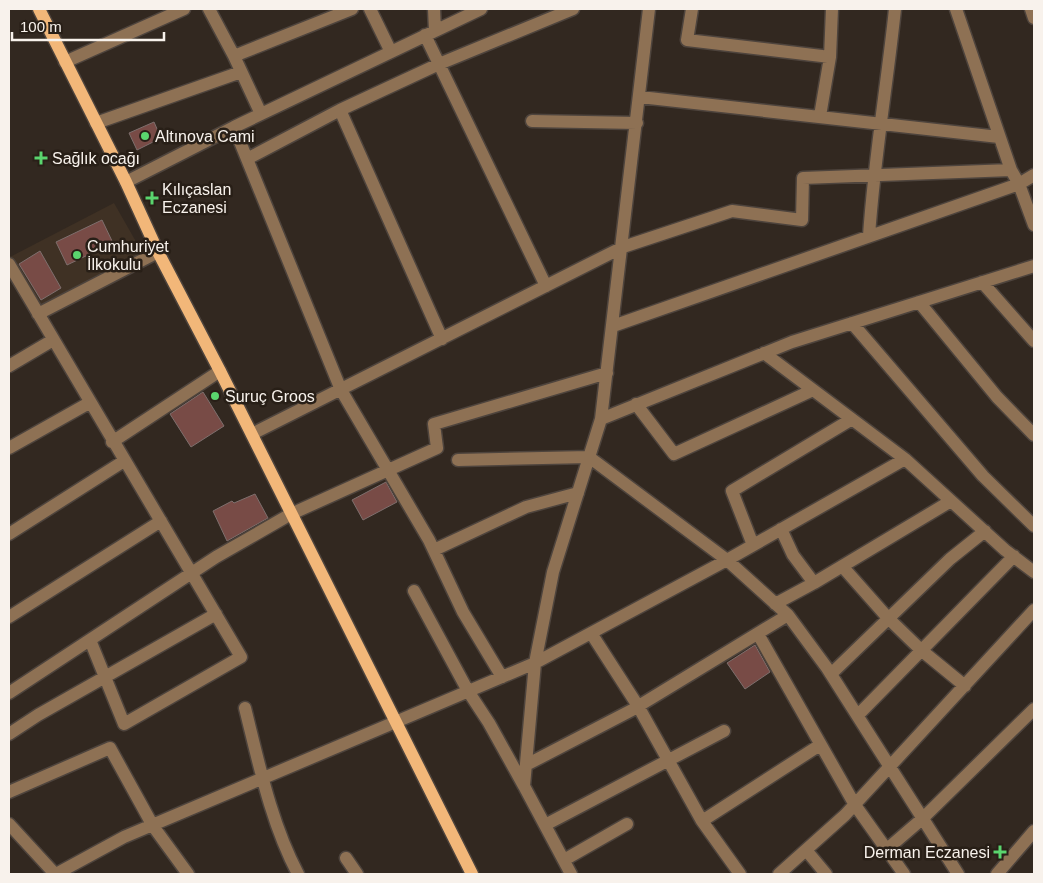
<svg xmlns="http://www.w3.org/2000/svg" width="1043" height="883" font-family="Arial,sans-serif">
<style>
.built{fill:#3f3124}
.building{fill:#784b46;stroke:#7e6f6d}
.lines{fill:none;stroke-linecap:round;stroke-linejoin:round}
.minor-casing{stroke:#4e443d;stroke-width:15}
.major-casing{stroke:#4e443d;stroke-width:15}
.minor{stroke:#8e7154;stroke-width:12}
.major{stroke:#f2b779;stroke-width:12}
.poi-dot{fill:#5ad56e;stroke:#281f17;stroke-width:2}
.labels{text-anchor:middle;stroke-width:5;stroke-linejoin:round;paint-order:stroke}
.poi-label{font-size:16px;fill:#f8f2ec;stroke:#281f17;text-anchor:start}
</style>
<rect width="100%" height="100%" fill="#322820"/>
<path class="built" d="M114,203L143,254L41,308L10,257Z"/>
<path class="building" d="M154,122L161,138L137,150L129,133Z
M102,220L113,243L67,265L56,242Z
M40,251L61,288L41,300L19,264Z
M203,392L224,426L191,447L170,414Z
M386,482L397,502L363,520L352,500Z
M255,494L268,518L227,541L213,511L232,501L234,503Z
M755,645L770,672L745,689L727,663Z"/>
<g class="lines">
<defs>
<path id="minor" d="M209,9L234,56L261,114
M370,9L391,52
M434,9L435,31
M692,9L687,40L830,57
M956,9L1011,170L1019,184L1034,225
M1031,9L1034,18
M425,35L546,286
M234,56L352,9
M65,62L184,9
M640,97L999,137
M340,110L442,339
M820,116L830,57L832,9
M532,121L637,123
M96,123L241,72
M234,127L341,390L429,540L463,612L502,677
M247,159L340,110L439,64L573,9
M126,182L234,127L481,9
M869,236C874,160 887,85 895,9
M9,264L241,657L124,724L90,640
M982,282L1034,341
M919,302L997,397L1034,435
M38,314L158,252
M852,323L983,476L1034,526
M613,326L1019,184L1034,175
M764,353L905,459L1005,550L1034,572
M9,366L53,340
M636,404L674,454L813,390
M601,419L792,342L1034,266
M252,434L623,247L732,211L802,220L803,178L1011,170
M112,442L220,371
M9,448L89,403
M458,460L589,457L727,560L788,615L827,668L958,874
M781,529L793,555L814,583
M9,534L124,461
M753,545L732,491L852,419
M434,550L526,507L578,493
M842,566L888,618L921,650L965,686
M414,591L468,691L489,723L524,786
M775,604L814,583L951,501
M9,617L161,521
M591,633L638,706L702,821L740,874
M758,634L855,805L904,874
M831,674L950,559L985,531
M9,693L216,557L291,514L437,448L434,424L607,373
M245,708C259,764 271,823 298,874
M858,715L1014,556
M9,734L38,715L216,614
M526,765L632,710L788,615
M9,792L110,748L153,826L188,874
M702,821L820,745
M9,824L55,874
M545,825L724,731
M806,850L826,874
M886,850L922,819L1034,709
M346,858L357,874
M564,860L627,824
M56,874L124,837L535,663L727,560L905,459
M571,874L524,786L535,663L553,572L601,419L649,9
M779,874L845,815L1034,610
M997,874L1034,831"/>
<path id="major" d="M39,9L126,182L158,252L220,371L472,874"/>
</defs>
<use href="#minor" class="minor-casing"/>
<use href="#major" class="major-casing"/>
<use href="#minor" class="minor"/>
<use href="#major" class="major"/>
</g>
<g class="poi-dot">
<circle cx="145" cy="136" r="5"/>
<path d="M38.5 150.5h5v5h5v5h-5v5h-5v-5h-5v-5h5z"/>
<path d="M149.5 190.5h5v5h5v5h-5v5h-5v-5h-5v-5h5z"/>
<circle cx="77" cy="255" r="5"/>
<circle cx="215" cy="396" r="5"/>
<path d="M997.5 844.5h5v5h5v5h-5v5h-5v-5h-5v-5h5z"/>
</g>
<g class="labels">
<g class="poi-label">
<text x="155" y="142">Altınova Cami</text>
<text x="52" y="164">Sağlık ocağı</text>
<text x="162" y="195">Kılıçaslan<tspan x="162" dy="18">Eczanesi</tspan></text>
<text x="87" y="252">Cumhuriyet<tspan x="87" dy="18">İlkokulu</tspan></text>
<text x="225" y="402">Suruç Groos</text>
<text x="990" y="858" text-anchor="end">Derman Eczanesi</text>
</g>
</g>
<rect width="1043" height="883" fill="none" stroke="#f8f2ec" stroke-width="20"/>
<path d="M12 32v8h152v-8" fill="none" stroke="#f8f2ec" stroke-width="2.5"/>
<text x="20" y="32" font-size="15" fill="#f8f2ec" stroke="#281f17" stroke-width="4" paint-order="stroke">100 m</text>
</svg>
